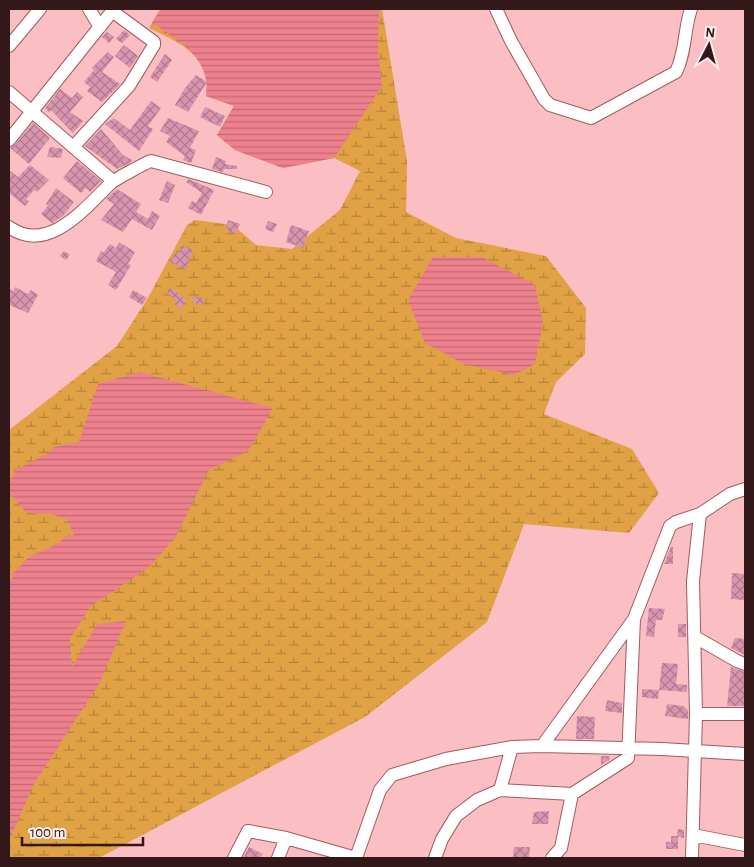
<svg xmlns="http://www.w3.org/2000/svg" width="754" height="867" font-family="'Alegreya Sans',sans-serif">
<style>
.wetland{fill:url(#wetland-marsh)}
.water{fill:url(#water-rules)}
.building{fill:url(#building-cross-hatch)}
.lines{fill:none;stroke-linecap:round;stroke-linejoin:round}
.minor-casing{stroke:#9f5c62;stroke-width:14}
.minor{stroke:#fff;stroke-width:12}
</style>
<defs>
<pattern id="wetland-marsh" width="20" height="14" patternUnits="userSpaceOnUse" patternTransform="scale(1.25)"><rect width="20" height="14" fill="#e0a244"/><path d="M1 5h8M5 5V1M11 12h8M15 12V8" fill="none" stroke="#b68338"/></pattern>
<pattern id="water-rules" width="6" height="5" patternUnits="userSpaceOnUse" patternTransform="scale(1.25)"><rect width="6" height="5" fill="#ed818d"/><path d="M0 2.5h6" fill="none" stroke="#c16972"/></pattern>
<pattern id="building-cross-hatch" width="8" height="8" patternUnits="userSpaceOnUse" patternTransform="scale(1.25)"><rect width="8" height="8" fill="#d995b0"/><path d="M0 0l8 8M0 8l8-8" fill="none" stroke="#b1798e"/></pattern>
</defs>
<rect width="100%" height="100%" fill="#fbbec2"/>
<path class="wetland" d="M160,9H382L407,161L406,212L456,238L546,256L586,308L585,354L556,382L544,414L632,449L659,493L629,533L524,524L487,622L365,717L99,858H9V430L117,346L148,298L187,225L195,220L233,225L256,245L292,249L340,210L360,171L334,158L283,168L235,150L217,135L234,106L206,96C212,55 179,43 149,28Z"/>
<path class="water" d="M161,9H379L378,49L382,86L334,158L283,168L235,150L217,135L234,106L206,96C212,59 179,41 152,23Z
M433,257H482L535,285L543,323L535,364L514,375L464,364L425,343L408,300Z
M139,372L273,408L249,450L209,470L175,538L148,568L90,607L70,639L72,667L97,624L126,621L99,684L34,784L9,841V582L13,577L11,574C18,570 20,566 25,561C36,550 53,550 65,537L74,535L67,519L48,513L37,514L26,512L10,494V484L15,470L47,454L54,447L79,442L98,384Z"/>
<path class="building" d="M124,30L130,35L122,43L116,39Z
M107,32L114,37L109,43L102,37Z
M124,45L138,56L130,68L115,56Z
M108,52L114,57L102,72L120,84L102,102L87,91L90,87L84,82L94,70L92,68Z
M165,54L172,60L157,82L150,77Z
M196,75L207,82L188,112L175,105L185,88Z
M60,89L72,98L77,92L83,97L70,112L83,121L73,133L51,110L49,112L45,108Z
M151,101L161,108L148,126L153,129L139,151L105,124L114,118L130,130Z
M205,107L225,116L220,127L200,117Z
M168,118L199,131L190,148L196,150L191,163L183,160L185,156L166,142L170,136L160,131Z
M33,123L50,138L29,164L10,148L15,145Z
M101,129L123,155L132,160L130,163L117,169L85,146Z
M50,147L63,149L61,158L47,157Z
M216,157L226,161L225,164L237,166V169H224L223,172L212,169Z
M77,161L101,181L90,192L86,188L81,193L63,178Z
M30,165L49,180L37,192L34,190L26,199L29,201L25,206L9,193V170L18,177Z
M188,179L214,190L201,215L188,208L192,201L196,203L202,193L186,182Z
M167,181L175,185L168,203L159,200Z
M56,188L74,202L63,216L52,223L41,214L48,206L46,204Z
M117,189L141,204L136,212L148,219L152,211L160,216L152,230L132,219L123,232L101,220L114,204L106,199Z
M228,220L240,224L235,234L226,230Z
M268,221L277,224L273,232L265,229Z
M291,225L309,231L303,248L286,242Z
M119,242L135,252L128,264L131,265L116,290L108,285L116,272L96,261L101,251L103,253L110,244L116,248Z
M183,245L193,250L186,269L170,262L176,252L179,253Z
M64,251L70,255L66,260L60,256Z
M15,287L28,294L31,290L38,295L28,313L9,305V289L13,291Z
M170,288L186,299L181,309L174,304L177,300L167,293Z
M133,290L147,298L142,305L129,297Z
M194,296L204,299L202,305L192,302Z
M671,547H673V564H664Z
M732,573L745,574V600L731,599Z
M649,608L665,609L662,620H656L654,637L646,636Z
M678,624H686V637H678Z
M735,638L745,639V655L731,648Z
M662,663L678,664L676,684L687,685V692L659,690Z
M731,667L745,672V706H727Z
M642,689L659,690L658,699L642,697Z
M607,700L622,703V713L605,711Z
M667,704L683,706L688,710V719L665,716Z
M577,716L595,717L594,739H576Z
M601,756H610L609,760L601,765Z
M549,811L548,824H532L534,812Z
M678,829L684,830V838L678,837V849H666V842H671V836H677Z
M249,847L263,854L260,858H243Z
M514,847H530L529,858H513Z"/>
<g class="lines">
<defs>
<path id="minor" d="M89,9L100,27
M496,9L511,41L544,99L550,105L591,118L676,72C686,52 684,29 691,9
M9,46L40,9
M9,92L113,181
M9,140L114,9
M74,146L129,86L154,45V42L112,11
M9,227C48,255 85,208 111,183C114,180 147,162 151,161L266,192
M695,637L737,661L745,664
M696,714H745
M542,746L634,619L670,526L676,522L700,514
M500,790L512,747
M693,835L745,845
M234,858L248,831L286,838L356,858
M278,858L286,838
M356,858L380,790L392,775L446,759L512,747L542,746L662,749L745,754
M435,858L442,839L456,816L477,800L500,790L572,794L628,758L634,619
M552,858L561,848L572,794
M692,858L696,714L693,581L700,514L730,494L745,489"/>
</defs>
<use href="#minor" class="minor-casing"/>
<use href="#minor" class="minor"/>
</g>
<rect width="754" height="867" fill="none" stroke="#33181a" stroke-width="20"/>
<g transform="translate(709 45) rotate(6)" stroke="#fdeded" stroke-width="4" paint-order="stroke">
<path d="M0-4L9 19L0 12L-9 19Z" fill="#33181a"/>
<text y="-8" font-size="14" font-weight="bold" text-anchor="middle" fill="#33181a">N</text>
</g>
<path d="M22 837v8h121v-8" fill="none" stroke="#33181a" stroke-width="2.5"/>
<text x="30" y="837" font-size="15" fill="#33181a" stroke="#fdeded" stroke-width="4" paint-order="stroke">100 m</text>
</svg>
